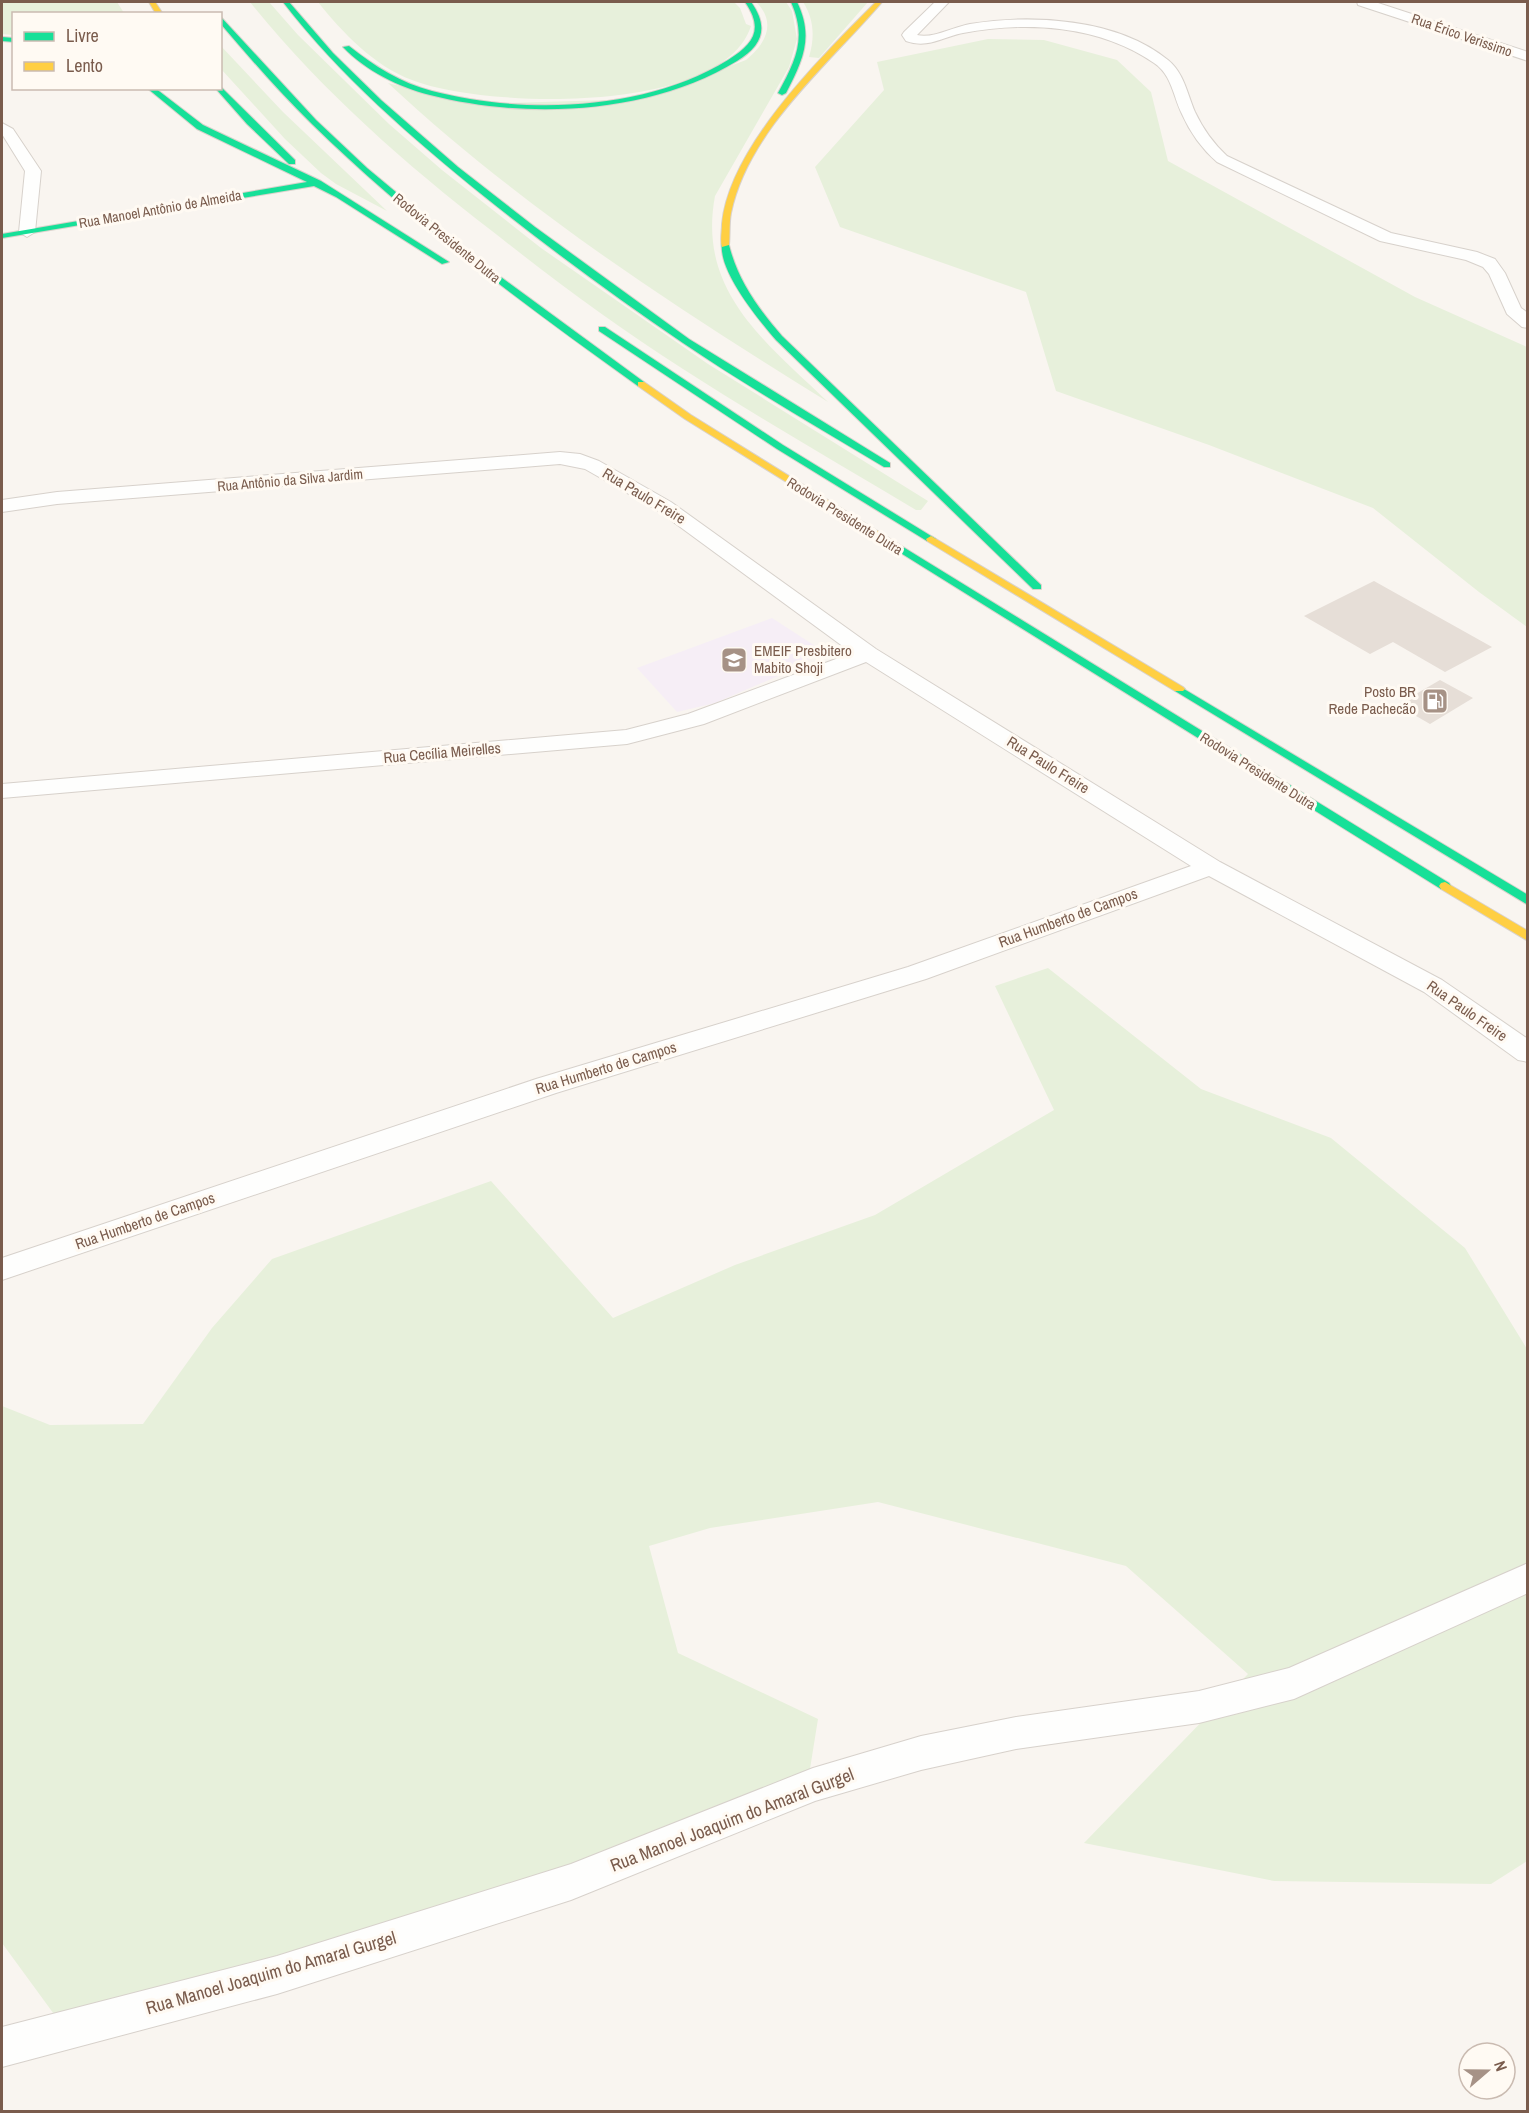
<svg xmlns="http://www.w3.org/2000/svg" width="1529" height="2113" font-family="'Archivo Narrow',sans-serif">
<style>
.education{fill:#f6eef6}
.green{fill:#e7f0db}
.building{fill:#e6ded7}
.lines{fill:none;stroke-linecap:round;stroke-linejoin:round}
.street-casing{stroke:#d7d1cb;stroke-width:2}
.fast-casing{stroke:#d9d2cb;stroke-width:2}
.slow-casing{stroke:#d9d2cb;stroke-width:2}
.street{fill:#fefefd;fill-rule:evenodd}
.fast{fill:#16e098;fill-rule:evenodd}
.slow{fill:#ffcf43;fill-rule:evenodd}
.labels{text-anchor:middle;stroke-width:6;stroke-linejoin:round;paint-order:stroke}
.far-street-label{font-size:14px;fill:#7a5c4d;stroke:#fffaf3}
.street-label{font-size:15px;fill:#7a5c4d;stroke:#fffaf3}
.poi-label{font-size:15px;fill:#7a5c4d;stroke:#fffaf3;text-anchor:start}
.near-street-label{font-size:18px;fill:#7a5c4d;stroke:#fffaf3}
</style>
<rect width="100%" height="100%" fill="#f9f5f0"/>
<path class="education" d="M772,618L823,651L783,674L715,703L677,712L637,668Z"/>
<path class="green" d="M2,2H117L124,13L14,14L13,35L2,34Z
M250,2H269L298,35L389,124L442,170L541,248L708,364L928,501L921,510H916C838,463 759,418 683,369C617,327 554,280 492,231C404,163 320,89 250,2Z
M318,2H734L740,8L746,24L751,26C722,116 483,108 412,80C374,66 342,32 318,2Z
M756,2H786L792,11L797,39L789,67L715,196C697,292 766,342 828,402C674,307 521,207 388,83L471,104L643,99L746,60C766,44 777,22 756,2Z
M803,2H868L819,58L809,57C815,37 814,19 803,2Z
M988,39L1044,40L1117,60L1151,92L1168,161L1415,297L1527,347V627L1479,592L1373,508L1209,445L1056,391L1026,292L840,227L815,167L884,90L877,62Z
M220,45L283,112L387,211L336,184L321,173L285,139L221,69Z
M1048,968L1201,1089L1331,1138L1465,1248L1527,1349V1861L1491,1884L1274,1881L1084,1843L1248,1674L1126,1566L878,1502L710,1528L649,1546L678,1653L818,1719L809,1775L708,1809L435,1928L59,2021L2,1943V1406L50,1425L143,1424L212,1328L272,1259L491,1181L613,1318L735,1265L875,1215L1054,1110L995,986Z"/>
<path class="building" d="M1374,581L1492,647L1445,672L1393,642L1370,654L1304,616Z
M1440,680L1473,698L1430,724L1397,705Z"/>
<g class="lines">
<defs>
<path id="street" d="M935,2H949L917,35C933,39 953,27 970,24C1031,14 1117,18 1168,60C1184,73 1187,93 1195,112C1203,129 1214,144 1227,156L1391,233L1477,252L1495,259L1505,273L1521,308L1528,313V328L1522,327L1507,314L1489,274L1483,267L1466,260L1380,241L1217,162C1202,149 1190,132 1182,114C1173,96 1172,75 1154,63C1099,25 1027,21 963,33C942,37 928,49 906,41L902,35L904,32Z
M1357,2H1375L1528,52V61L1358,5Z
M2,123L13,129L41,171L35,232L27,237L19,232L25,171L2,134Z
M560,452L580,454L599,461L671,502L876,649L1220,862L1442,980L1528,1039V1062L1518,1060L1424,992L1209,876L926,979L556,1093L2,1280V1258L536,1079L908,967L1191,866L866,662L704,724L627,744L2,798V784L626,730L688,714L852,653L657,510L585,469L560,464L57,504L2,512V500L57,492Z
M1528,1563V1593L1294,1699L1199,1723L1016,1749L921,1770L815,1801L571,1900L277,1994L2,2067V2027L277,1956L571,1864L813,1768L921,1736L1016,1717L1199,1691L1289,1668Z"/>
<path id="fast" d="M283,2H289L333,53L381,100L458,167L535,227L689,339L890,463V467H884C816,426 748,387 683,343C615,297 549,248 485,197C412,138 340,76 283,2Z
M745,2H751C769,27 763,45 737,61C650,114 528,120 430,95C399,87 366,71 343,47L349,46C374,66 401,83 432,91C525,115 645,111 728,60C754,44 764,29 745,2Z
M791,2H797C814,37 803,60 786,93L782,95L778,93C796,60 807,38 791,2Z
M220,16L316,120L367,168L475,258L644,382V386H638C525,305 412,222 312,124C279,92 250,58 220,23Z
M2,37L14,38V42L2,41Z
M220,86L295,160V164H289L247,124L217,90Z
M147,88H155L203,125L321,181L449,262L442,264L336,197L314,186L2,238V234L307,182L197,129Z
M722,243L729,245C738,281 758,308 782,336L1041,585V589H1033L776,340C758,319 718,271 722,243Z
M599,327H605L783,445L936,539L935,541H927L777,449L599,331Z
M895,542L1449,883L1451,886L1449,889H1441L891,547V543Z
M1179,686L1528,895V905L1175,691V687Z"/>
<path id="slow" d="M149,2H155L163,14H156Z
M876,2H882C830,63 748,130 731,213C729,223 730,235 729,245L722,247C720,240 722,232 722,224C729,147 823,55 876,2Z
M638,382H644L691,415L900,545L895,548L891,547L685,419L638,386Z
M931,536L1183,687L1185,689L1183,691H1175L927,541L926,539Z
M1445,882L1528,931V941L1441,889L1439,886L1441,883Z"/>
</defs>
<use href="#street" class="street-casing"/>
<use href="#fast" class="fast-casing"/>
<use href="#slow" class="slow-casing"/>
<use href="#street" class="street"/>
<use href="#fast" class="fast"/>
<use href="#slow" class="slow"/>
</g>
<defs>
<symbol id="school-square" viewBox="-11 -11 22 22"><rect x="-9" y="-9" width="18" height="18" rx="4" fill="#a69286" stroke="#fffaf3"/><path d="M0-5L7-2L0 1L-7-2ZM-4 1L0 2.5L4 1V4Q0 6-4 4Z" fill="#fff"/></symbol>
<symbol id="fuel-square" viewBox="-11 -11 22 22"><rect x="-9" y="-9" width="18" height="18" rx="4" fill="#a69286" stroke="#fffaf3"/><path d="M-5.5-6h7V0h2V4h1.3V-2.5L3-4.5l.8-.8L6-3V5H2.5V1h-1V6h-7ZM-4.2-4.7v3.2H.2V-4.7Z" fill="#fff"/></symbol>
</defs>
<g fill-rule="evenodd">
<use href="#school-square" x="719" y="645" width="30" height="30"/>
<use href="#fuel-square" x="1420" y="686" width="30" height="30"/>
</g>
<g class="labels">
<g class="far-street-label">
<text transform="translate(1462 35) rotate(19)" y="5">Rua Érico Verissimo</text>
<text transform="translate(160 209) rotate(-10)" y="5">Rua Manoel Antônio de Almeida</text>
<text transform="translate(447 238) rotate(39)" y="5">Rodovia Presidente Dutra</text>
<text transform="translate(290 480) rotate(-5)" y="5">Rua Antônio da Silva Jardim</text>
<text transform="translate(845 516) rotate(32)" y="5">Rodovia Presidente Dutra</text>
<text transform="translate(1258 771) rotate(32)" y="5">Rodovia Presidente Dutra</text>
</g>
<g class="street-label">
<text transform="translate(644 496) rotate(31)" y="5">Rua Paulo Freire</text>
<text transform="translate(442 753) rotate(-5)" y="5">Rua Cecília Meirelles</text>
<text transform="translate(1048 765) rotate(32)" y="5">Rua Paulo Freire</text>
<text transform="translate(1068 918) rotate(-20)" y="5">Rua Humberto de Campos</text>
<text transform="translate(1467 1011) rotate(35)" y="5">Rua Paulo Freire</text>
<text transform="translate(606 1068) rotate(-17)" y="5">Rua Humberto de Campos</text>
<text transform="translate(145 1221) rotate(-19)" y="5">Rua Humberto de Campos</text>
</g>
<g class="poi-label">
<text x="754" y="656">EMEIF Presbitero<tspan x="754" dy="17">Mabito Shoji</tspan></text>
<text x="1416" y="697" text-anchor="end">Posto BR<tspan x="1416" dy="17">Rede Pachecão</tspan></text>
</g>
<g class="near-street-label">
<text transform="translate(732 1820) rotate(-21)" y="6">Rua Manoel Joaquim do Amaral Gurgel</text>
<text transform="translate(271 1973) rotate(-16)" y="6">Rua Manoel Joaquim do Amaral Gurgel</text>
</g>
</g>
<rect width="1529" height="2113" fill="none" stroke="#7a5c4d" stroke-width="6"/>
<rect x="12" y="12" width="210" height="78" fill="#fffaf3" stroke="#cabbb1" stroke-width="1.5"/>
<rect x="24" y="32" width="30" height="9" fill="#16e098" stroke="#cabbb1" stroke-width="1.5"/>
<text x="66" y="42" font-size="18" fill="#7a5c4d">Livre</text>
<rect x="24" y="62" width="30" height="9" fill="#ffcf43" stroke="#cabbb1" stroke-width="1.5"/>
<text x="66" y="72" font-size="18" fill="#7a5c4d">Lento</text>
<g transform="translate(1487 2071) rotate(70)"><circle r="28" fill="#fffaf3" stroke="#cabbb1" stroke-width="1.5"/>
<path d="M0-4.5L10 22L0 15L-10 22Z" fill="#a69286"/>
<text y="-9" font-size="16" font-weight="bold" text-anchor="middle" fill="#7a5c4d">N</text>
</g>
</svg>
